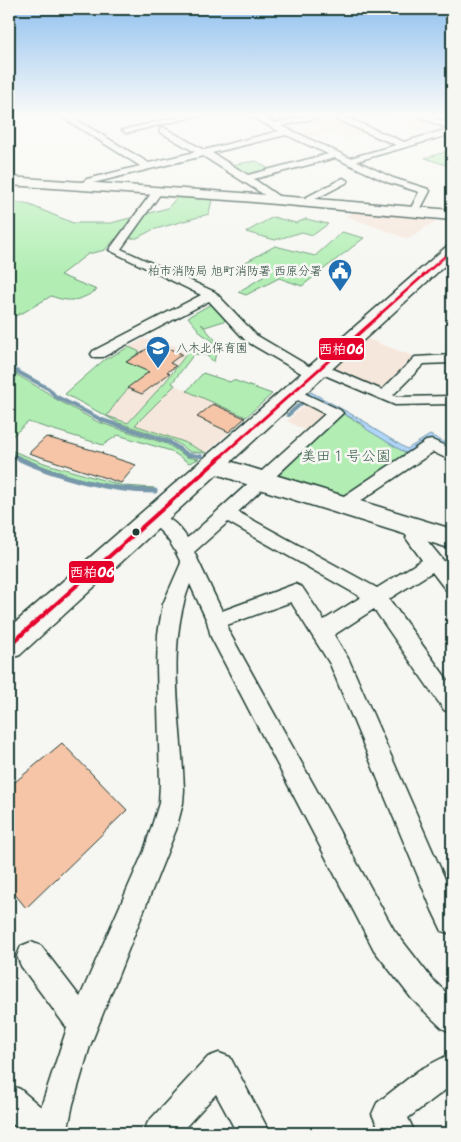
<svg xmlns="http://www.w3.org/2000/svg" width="461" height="1142" font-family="Sriracha,'Klee One',sans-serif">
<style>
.built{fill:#f6e7dc}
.green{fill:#b2eeb4;stroke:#689674}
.water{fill:#b0d5f9;stroke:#7698aa}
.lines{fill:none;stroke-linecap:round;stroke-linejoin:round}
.stream-far1{stroke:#7698aa;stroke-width:4}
.stream{stroke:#7698aa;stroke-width:5}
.building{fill:#f6c4a7;stroke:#1f3d34}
.street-casing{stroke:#1f3d34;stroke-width:3}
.secondary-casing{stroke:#1f3d34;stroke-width:3}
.primary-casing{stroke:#1f3d34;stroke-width:3}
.street{fill:#f6f6f2;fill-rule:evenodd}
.secondary{fill:#f6f6f2;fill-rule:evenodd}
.primary{fill:#f6f6f2;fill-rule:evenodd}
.bus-1-far3-casing{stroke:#f6f6f2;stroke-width:5}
.bus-1-far2-casing{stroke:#f6f6f2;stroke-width:6}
.bus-1-far1-casing{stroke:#f6f6f2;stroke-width:8}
.bus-1-casing{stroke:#f6f6f2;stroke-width:8}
.bus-1-far3{stroke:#e4002b;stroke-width:2.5}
.bus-1-far2{stroke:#e4002b;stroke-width:3}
.bus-1-far1{stroke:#e4002b;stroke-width:4}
.bus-1{stroke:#e4002b;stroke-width:4.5}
.bus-dot{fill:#1f3d34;stroke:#f6f6f2;stroke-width:2}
.labels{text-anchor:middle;stroke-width:5;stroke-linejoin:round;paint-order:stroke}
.far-poi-label{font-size:12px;fill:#1f3d34;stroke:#f6f6f2;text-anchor:end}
.park-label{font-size:15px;fill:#3c604e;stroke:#f6f6f2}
.line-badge{stroke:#f6f6f2;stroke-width:2}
.badge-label{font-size:14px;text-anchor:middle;font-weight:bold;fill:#fff}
</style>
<rect width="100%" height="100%" fill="#f6f6f2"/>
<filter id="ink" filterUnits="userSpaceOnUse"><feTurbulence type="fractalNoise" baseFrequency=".02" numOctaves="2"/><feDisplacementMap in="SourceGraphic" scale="10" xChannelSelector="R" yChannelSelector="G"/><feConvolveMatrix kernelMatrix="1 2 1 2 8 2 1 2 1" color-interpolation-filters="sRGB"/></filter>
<g filter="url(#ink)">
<path class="built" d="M330,114L372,132L348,139L331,132L305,138L297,135L322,128L312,123L284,130L280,126Z
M388,114H411L439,125L416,131L380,116Z
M356,210L442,217L408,239L346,216Z
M365,338L415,357L385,388L380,389L334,371L331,367Z
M144,339L190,349L153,396L128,423L107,416L65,394L104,360Z
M175,385L246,417L206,453L184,442L135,425Z
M307,403L324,412L325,417L308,432L287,421Z"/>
<path class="green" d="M452,150V167L425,158Z
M256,161L269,169L246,175L230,165Z
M177,197L212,199L209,214L152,230L137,238L115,239L105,250L88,254L60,275L97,290C79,301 71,303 51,296L26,311L9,319V203H25L73,223H111L168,208Z
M273,217L296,223L306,219L328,224L313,235L302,232L275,240L246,232Z
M342,232L364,238L302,286L279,278L246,295L238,292L268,274L244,263L275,246L315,256Z
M215,302L227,320L205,327L201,324L218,343L214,362L206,355L194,354L172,383L175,385L135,425L184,442L206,453L190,452L172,440L119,423L65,394L104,360L129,347L140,352L126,362L150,371C127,388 122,394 107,416L128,423L166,381L191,348L211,353L213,351V341L202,334L188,317Z
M9,370L48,393L52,397L98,422L167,444L187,457L199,459L189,463L171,451L118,435L103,445L28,422L9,439Z
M203,373L230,382L233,380L272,394L246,417L187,391Z
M344,414L409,455L345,496L336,497L280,480L278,474Z
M9,447L11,448L10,450L47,464L124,486L154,488C114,494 46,469 9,452Z"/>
<path class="water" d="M311,392L369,424L371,427L407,449L430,435L452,446V451L432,440L409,455L366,429L364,425L308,394Z"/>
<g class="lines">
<path class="stream-far1" d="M9,367L49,389L55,396L102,420L169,442L188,455L201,456
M288,415L304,401
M9,454L16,457"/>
<path class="stream" d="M13,456C55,476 108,491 155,491"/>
</g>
<path class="building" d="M156,343L182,354L170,363L176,366L167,372L170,373L142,394L127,388L149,372L126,362Z
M213,404L245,418L229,432L197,417Z
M46,437L103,453L102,454L136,465L121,483L29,453Z
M62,743L127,810L26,908L9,887V787Z"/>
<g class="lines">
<defs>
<path id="street" d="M57,114H67L149,163L195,152L160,132V128L163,127L204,150L279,131L245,114H256L275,123L313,114H338L404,142L448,129L413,114H425L452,125V134L357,161L393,178L428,189L430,191L419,212L414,215L409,212L419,192L387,182L335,158L254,179L281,198L282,200L277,203L203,156L93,183L84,189H78V185L87,179L140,166ZM328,115V116L396,145L350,158L282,126ZM286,135L328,154L248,175L212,153Z
M190,114H206L126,133L122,130Z
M343,178L348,181L346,183L306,204L302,205L297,202Z
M156,190L161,193L121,249L215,292L256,335L312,368L319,364L324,365L382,390L415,357L452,355V363L424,364L393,395L397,397L452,396V404L395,405L320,373L318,377H308L246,341L209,301L103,357H93L91,354L93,351L201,295L109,250L153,191Z
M293,388L340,410L343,413L238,512L377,588L422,560L406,538L411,523L417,522L423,523L426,528L424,537L452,571V591L445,589L432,572L389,599L452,686V713L444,710L374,609L334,635L349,660L452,895V934L442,931L432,910L330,664L291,602L227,625L228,630L394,930L432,979L452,998V1033L442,1028L412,999L374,950L211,637L207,621L190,584C165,648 182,723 184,790L183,803L176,830L90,1046L73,1104L67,1133H23L9,1121V1085L20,1089L41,1107L67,1028L21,966L17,956L21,946L31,942L41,946L80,997L144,851L159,803L160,783L157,667L158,634L163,604L181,563C175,550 170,540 159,530C154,525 147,524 143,518L146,514C162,509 179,525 187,538L191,535L325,414L288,395L286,392L288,389ZM228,522L361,597L324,620L302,587L295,584L222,611L194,552Z
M432,440L452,449V461L433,452L347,510L341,512L335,510L332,506L335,502L426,441Z
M219,1053L230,1057L270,1133H237L216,1094L180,1133H143L148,1122L208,1057Z
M452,1053V1085L408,1118L415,1133H381L372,1114L377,1103L419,1070Z"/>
<path id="secondary" d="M9,177L242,193L452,210V220L242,201L9,185Z
M213,456L452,529V549L269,492L205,470L201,464L205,458Z"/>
<path id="primary" d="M452,245V259L20,655L9,659V628L446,247Z"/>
</defs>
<use href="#street" class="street-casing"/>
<use href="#secondary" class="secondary-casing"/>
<use href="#primary" class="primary-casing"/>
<use href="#street" class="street"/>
<use href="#secondary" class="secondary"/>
<use href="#primary" class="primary"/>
<defs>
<path id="bus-1-far3" d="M378,316L452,250"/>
<path id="bus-1-far2" d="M220,457L380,315"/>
<path id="bus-1-far1" d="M21,635L222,456"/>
<path id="bus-1" d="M9,646L22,634"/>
</defs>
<use href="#bus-1-far3" class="bus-1-far3-casing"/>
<use href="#bus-1-far2" class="bus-1-far2-casing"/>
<use href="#bus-1-far1" class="bus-1-far1-casing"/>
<use href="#bus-1" class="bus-1-casing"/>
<use href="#bus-1-far3" class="bus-1-far3"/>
<use href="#bus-1-far2" class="bus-1-far2"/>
<use href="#bus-1-far1" class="bus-1-far1"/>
<use href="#bus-1" class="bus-1"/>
</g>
</g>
<linearGradient id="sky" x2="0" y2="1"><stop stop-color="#91c1ef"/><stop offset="0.42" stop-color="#fbfbf9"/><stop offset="1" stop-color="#fbfbf9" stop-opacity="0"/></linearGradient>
<rect width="461" height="274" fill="url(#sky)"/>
<defs>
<symbol id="civic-pin" viewBox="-11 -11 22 30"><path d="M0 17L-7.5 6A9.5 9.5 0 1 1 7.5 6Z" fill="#1f6fb2" stroke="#f6f6f2"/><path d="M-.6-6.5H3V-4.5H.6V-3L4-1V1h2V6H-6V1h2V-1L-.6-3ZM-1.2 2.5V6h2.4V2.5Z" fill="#fff"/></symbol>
<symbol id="school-pin" viewBox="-11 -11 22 30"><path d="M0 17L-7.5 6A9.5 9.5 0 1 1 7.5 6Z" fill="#1f6fb2" stroke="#f6f6f2"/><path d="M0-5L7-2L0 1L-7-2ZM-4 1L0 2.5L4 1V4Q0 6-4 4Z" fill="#fff"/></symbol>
</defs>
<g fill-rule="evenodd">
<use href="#civic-pin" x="326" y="257" width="28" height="38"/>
<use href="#school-pin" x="144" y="334" width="28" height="38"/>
</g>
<circle class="bus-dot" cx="136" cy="532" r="4.5"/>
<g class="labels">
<g class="far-poi-label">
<text x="322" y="275">柏市消防局 旭町消防署 西原分署</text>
<text x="176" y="352" text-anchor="start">八木北保育園</text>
</g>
<g class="park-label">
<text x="346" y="461">美田１号公園</text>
</g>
</g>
<g class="line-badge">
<rect x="318" y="337" width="47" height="24" rx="5" fill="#e4002b"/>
<rect x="68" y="560" width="47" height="24" rx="5" fill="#e4002b"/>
</g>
<g class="badge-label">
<text x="341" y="354">西柏06</text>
<text x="92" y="577">西柏06</text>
</g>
<rect width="461" height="1142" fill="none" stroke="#f6f6f2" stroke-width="30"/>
<rect x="15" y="15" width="431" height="1112" fill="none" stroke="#1f3d34" stroke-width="2" filter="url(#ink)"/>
</svg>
